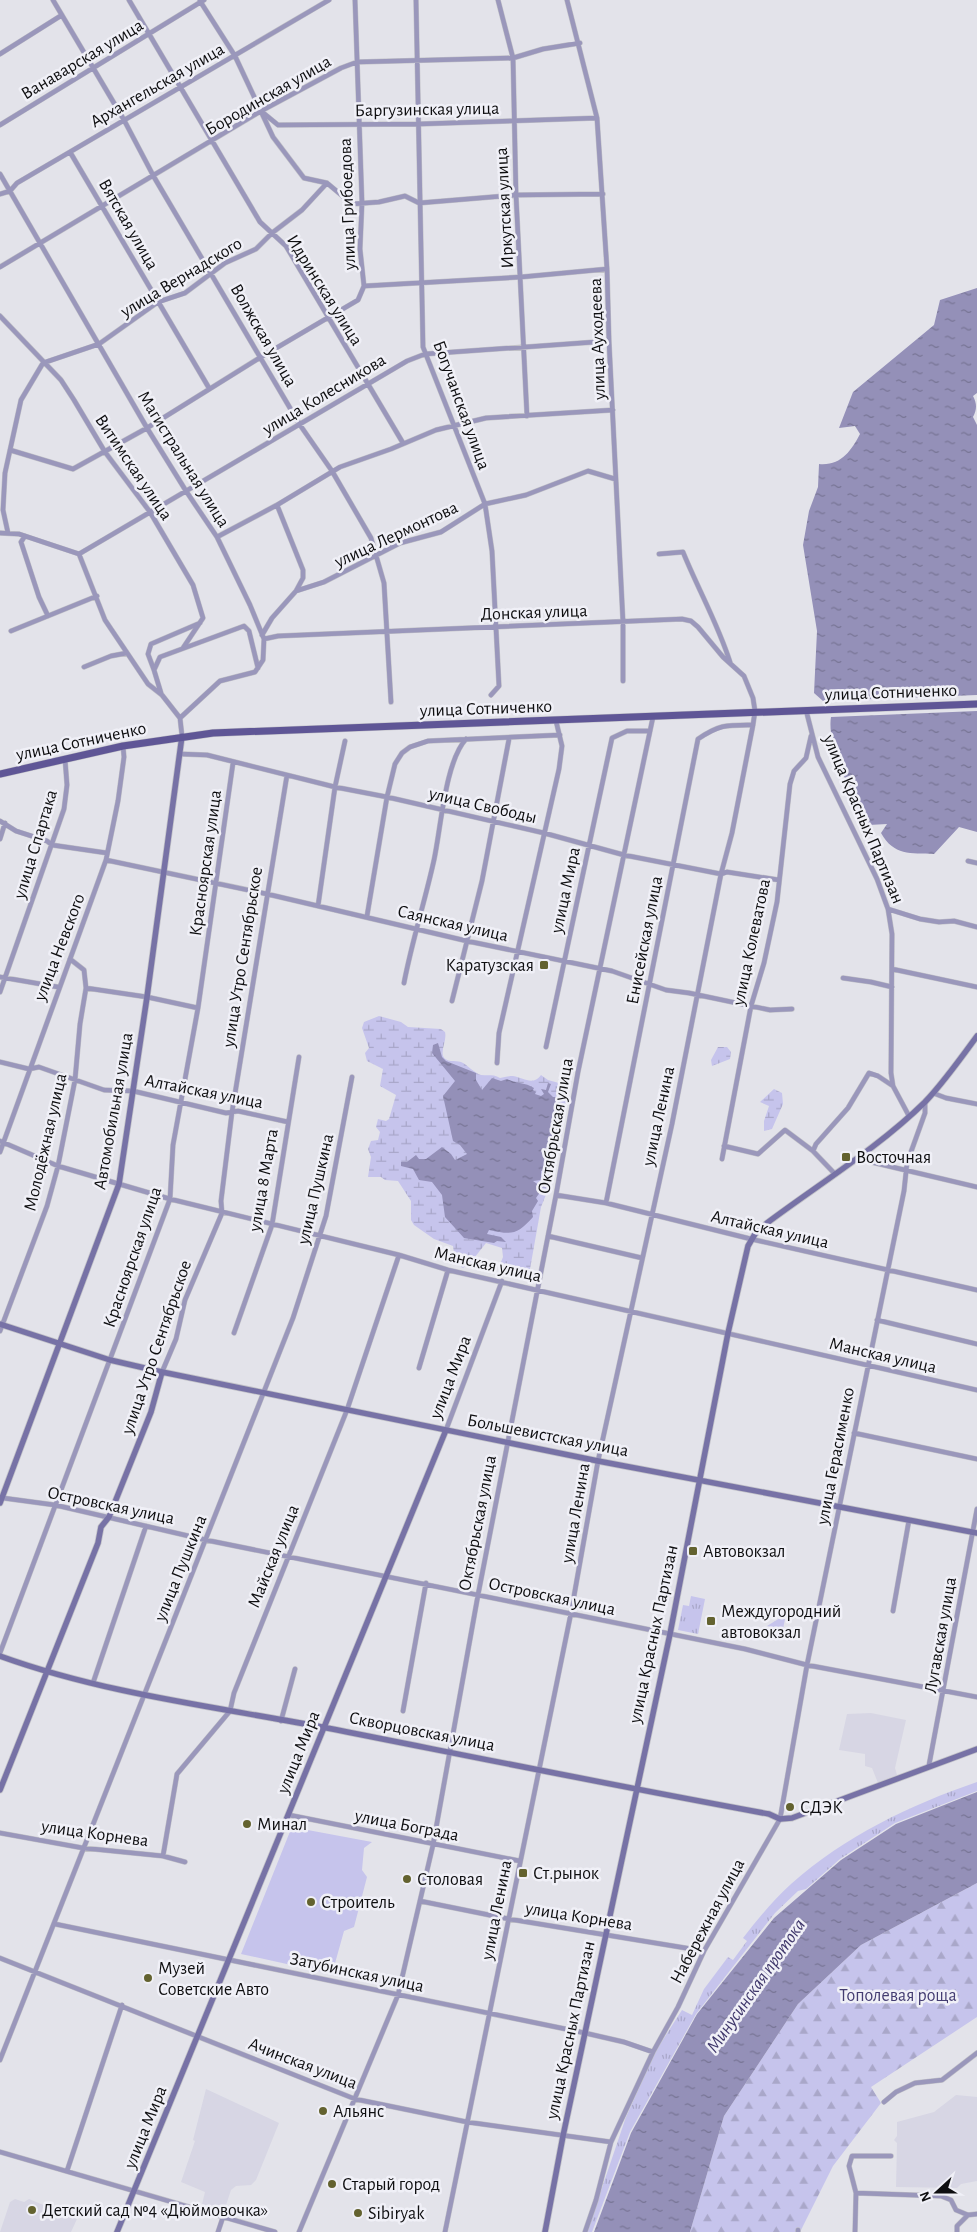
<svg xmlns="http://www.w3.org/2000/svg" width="977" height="2232" font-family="'Alegreya Sans',sans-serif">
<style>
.built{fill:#d7d6e4}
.forest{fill:url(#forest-firs)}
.wetland{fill:url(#wetland-marsh)}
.park{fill:url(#park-tufts)}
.pitch{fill:#c6c4ec}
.water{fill:url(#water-ripples)}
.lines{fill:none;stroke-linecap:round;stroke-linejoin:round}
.street-casing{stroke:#c1c1c7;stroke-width:5.5}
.secondary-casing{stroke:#c1c1c7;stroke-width:7}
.primary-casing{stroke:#c1c1c7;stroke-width:8}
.street{stroke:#9a97bb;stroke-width:4.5}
.secondary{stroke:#7772a6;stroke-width:5.5}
.primary{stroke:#5f5696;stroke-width:7}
.poi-dot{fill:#63622f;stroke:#f0f0f7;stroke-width:2}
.labels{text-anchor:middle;stroke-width:5;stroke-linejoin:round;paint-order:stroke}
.street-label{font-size:18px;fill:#0e0e10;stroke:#f0f0f7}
.poi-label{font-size:18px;fill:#0e0e10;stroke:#f0f0f7;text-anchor:start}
.park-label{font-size:18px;fill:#433c71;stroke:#f0f0f7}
.water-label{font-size:19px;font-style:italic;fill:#3f376b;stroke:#f0f0f7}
</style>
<defs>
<pattern id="forest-firs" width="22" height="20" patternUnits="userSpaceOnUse" patternTransform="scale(1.25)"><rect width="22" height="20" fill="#c6c4ec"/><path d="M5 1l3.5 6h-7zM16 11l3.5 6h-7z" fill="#a9a7c9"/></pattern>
<pattern id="wetland-marsh" width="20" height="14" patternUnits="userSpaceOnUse" patternTransform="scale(1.25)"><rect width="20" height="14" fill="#c6c4ec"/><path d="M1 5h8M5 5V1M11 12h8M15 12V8" fill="none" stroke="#a9a7c9"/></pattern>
<pattern id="park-tufts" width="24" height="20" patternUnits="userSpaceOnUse" patternTransform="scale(1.25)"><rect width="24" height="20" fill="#c6c4ec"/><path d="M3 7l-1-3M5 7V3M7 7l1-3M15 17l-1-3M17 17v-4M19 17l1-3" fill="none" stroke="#a9a7c9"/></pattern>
<pattern id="water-ripples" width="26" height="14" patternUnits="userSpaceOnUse" patternTransform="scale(1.25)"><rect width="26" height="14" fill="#9490b8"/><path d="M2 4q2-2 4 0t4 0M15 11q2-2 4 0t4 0" fill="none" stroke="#777494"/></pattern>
</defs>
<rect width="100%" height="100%" fill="#e3e3ea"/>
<path class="built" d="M871,1713L906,1720L895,1768L897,1775L878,1783L872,1768L865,1766V1754L839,1750L847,1714Z
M206,2089L279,2123L256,2180L251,2185L236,2186L231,2190L224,2211L202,2204L205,2192L181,2182L195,2141L193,2140Z
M956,2095L977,2097V2181L961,2184L957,2188L896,2187L897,2143L894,2140L897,2136V2122L934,2112Z
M15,2199L24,2202L29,2199L77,2219L71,2232H0L10,2202Z"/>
<path class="forest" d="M977,1883V2017L871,2087L881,2103L833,2166L800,2232H690L724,2116L798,2004L861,1945Z"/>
<path class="wetland" d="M379,1016L401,1022L408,1027L441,1029L445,1032C447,1040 441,1049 443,1056C446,1063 455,1060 461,1062C468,1065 474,1073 481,1075C488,1076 494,1074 500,1078C504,1077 509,1076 513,1076C524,1078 533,1086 541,1075L548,1080L559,1083V1086L556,1089L557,1094H563L567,1104L552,1180L541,1207L530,1269L525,1272L503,1267L501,1262L503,1257L502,1248L486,1243L471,1262L463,1268L461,1267V1259L454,1253L453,1246L434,1239L414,1225L411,1220V1201L398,1181L385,1180L381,1177H368L371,1157L368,1149L371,1141L378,1140L380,1132L376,1127L378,1119L386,1121L389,1119L396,1095L380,1086L383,1069L367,1061L365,1053L369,1048L362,1028L364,1022Z
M718,1047H727L731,1052L730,1059L712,1066L711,1060Z
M774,1089L782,1093L783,1104L772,1129L764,1131V1121L769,1106L760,1102Z"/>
<path class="park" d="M691,1596L705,1599L698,1634L678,1630L683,1605L689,1606Z
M780,1618L785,1619L783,1629L767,1626Z
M977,1782V1791L895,1823L840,1859L806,1889L798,1891L775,1913L696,2014L630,2132L592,2232H587L626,2117L655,2052L682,2010L692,2015L704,1989L728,1957L733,1960L747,1941L743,1938C758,1919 773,1900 791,1884C845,1836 910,1805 977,1782Z"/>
<path class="pitch" d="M297,1828L372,1842L364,1848L362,1870L367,1877L354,1927L344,1931L332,1974L241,1954L291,1829Z"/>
<path class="water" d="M977,288V393L973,396C977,404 977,409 973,417L977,425V695L823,701L814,693L817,631L803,545L809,511L818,487L819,464C841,466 851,451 860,434L855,426L839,428L853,392L934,325L940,300Z
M977,711V832L959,827L934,854C910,853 894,856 881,833L887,824L869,825C866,814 862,811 856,802C845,780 827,740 831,717Z
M438,1043L442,1057L446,1061L476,1073V1080L482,1090L492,1078L501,1081L507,1079C516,1084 525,1082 534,1088L533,1090L536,1092L535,1094L541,1096L544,1094L541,1089L546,1090L548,1083L551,1084L548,1092L553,1097H558L560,1101L557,1108L560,1112L557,1120L560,1121L559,1129L552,1133L557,1138L551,1172L544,1169L541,1171V1180L533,1181L543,1188L536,1198L538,1201L532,1211L533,1217C517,1235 512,1235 489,1230L487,1234L501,1237L506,1242L497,1241L494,1243L464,1238L445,1217L442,1195L432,1182L419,1180L413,1169L401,1166V1162H407L416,1155L419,1159H426L442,1147L451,1154L455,1160L467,1154L460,1145L453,1141L443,1096L455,1081L432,1053L433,1045Z
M977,1792V1883L861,1945L798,2004L724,2116L690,2232H594L631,2133L697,2014L774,1918L841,1860L896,1824Z"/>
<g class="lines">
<defs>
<path id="street" d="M53,0L124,120L154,177L300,425L332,471L371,538L384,583L391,702
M129,0L260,222L286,246L403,443
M355,0L362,203L360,249L364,286
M416,0L423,347L485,504L492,551L499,686L491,695
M498,0L513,58L516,195L527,416
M567,0L597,118L607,269L609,341L623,622V681
M200,1L235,56L273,137L304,178L327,183
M0,54L62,15
M261,111L278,125L419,124L597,118
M0,125L204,0
M70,152L209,388
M0,174L147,428L186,491L217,537L250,605L264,639L263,660L255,672L220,681L180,718L182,736
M0,194L10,191L17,183L329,0
M0,267L261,111L341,68L357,62L513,58L543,49L580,43
M0,316L61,380L74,400L105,452L150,512L193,585L203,618L183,648
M10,450L73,469L147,428L261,357L358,300L364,286L521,277L607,269
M277,505L303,570V578L296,591
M0,533L19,534L79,554L105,620L148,684L162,695L180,718
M8,533L3,510L5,473L21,400L43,363L99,344L158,302L185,293L225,263L256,249L272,233L302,210L327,183L352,204L379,202L405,196L419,203L516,195L603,194
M25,536L21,542L39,597L48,616
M217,537L277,505L340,467L391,449L436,430L486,418L613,410
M79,554L407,361L425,354L609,341
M659,554L683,552C698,589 718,624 730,662
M11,631L97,596
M262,635L272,618L296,591L324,582L400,543L441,532L485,504L526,495L588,471L615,479
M264,639L278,636L682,619L691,621L698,627L723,657L744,676L753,698L755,711L753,725L732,833L721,874L672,1124L598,1461L571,1613L445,2232
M84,667L111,656L127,653
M154,670L148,654L151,644L200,623
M161,693L154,670L160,657L244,626L249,631L258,668
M806,710L818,757L877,879L888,909L892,934L891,1073L893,1086L909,1116
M181,754L207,755L335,787L387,797L544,833L624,855L721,874L727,872L779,880
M0,821L16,831L47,841L52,845L107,853
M0,839L5,823
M106,860L267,894L467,941L612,971L666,990L689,993L770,1010L792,1009
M968,861L977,863
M318,906L335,787L345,741
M888,909L920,919L939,922L954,921L977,927
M367,916L387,797L395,764L402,753L410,747L428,741L560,735
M892,969L977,987
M0,977L58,987
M843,978L871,982L892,987
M404,983C412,941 425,901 434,860C441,828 445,762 466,739
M86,988L147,997L198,1008
M0,992L64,809L67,785L65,759
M452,1001L482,881L509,739
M546,1047L612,738L627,731H650
M0,1062L29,1069L39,1067L104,1090L133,1091L226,1113L238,1111L288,1122
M497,1063L499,1033L559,769L562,746L556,721
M933,1093L946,1098L977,1104
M0,1141L58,1166L170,1199L399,1255L448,1270L977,1390
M724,1146L758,1154L785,1130L813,1151L834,1173
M813,1151L816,1144L848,1108L869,1073L878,1076L893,1086
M0,1152L106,860L118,801L124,757L123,746
M861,1154L871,1162L977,1187
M722,1159L751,1006L764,963L777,902L790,784L794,771L806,758L811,736
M556,1195L606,1203L751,1239L977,1290
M606,1203L698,739C720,724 727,725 753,725
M548,1236L642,1258
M877,1320L977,1344
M0,1331L47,1206L58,1166L75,1080L80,1024L86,988L84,970L70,959
M234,1333L272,1225L299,1057
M419,1368L448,1270
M162,1372L176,1339L185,1300L222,1213L221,1201L232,1112L287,775
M446,1430L502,1281
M854,1433L977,1459
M3,1498L55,1505L206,1540L745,1649L807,1665L977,1697
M893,1611L909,1520
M0,1653L170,1199L173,1145L198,1008L233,763
M93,1683L146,1526
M403,1711L426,1583
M281,1721L295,1669
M929,1765L977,1509
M289,1815L520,1861
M0,1833L83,1848L163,1856L185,1862
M163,1856L177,1774L230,1711L234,1693L347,1410L399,1255
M420,1901L509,1919L704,1951
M55,1924L585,2033L624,2042L653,2052
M0,1958L355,2099L467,2122L611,2142
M0,2060L293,1318L326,1216L352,1077
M884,2102L896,2092L915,2083L942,2080L977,2053
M0,2152L275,2232
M891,2156H852L849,2166L856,2193L941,2196L951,2200L956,2210L968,2215L977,2214
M67,2171L122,2005
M218,2232L223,2217
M299,2232L398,1995L433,1845L478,1595L556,1195L578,1072L653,717
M585,2232L596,2200L611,2142L653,2052L678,2007L704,1951L780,1819L807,1665L904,1191L907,1163L925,1113V1102
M798,2232V2230
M855,2232L856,2193
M957,2232V2226L968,2215"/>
<path id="secondary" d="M0,1324L110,1360L162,1372L598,1461L977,1533
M0,1503L119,1184L147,997L182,736
M0,1656C105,1694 218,1707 327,1728C474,1757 621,1787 769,1814L780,1819L792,1818L977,1749
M0,1790L98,1543L101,1527L109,1517L151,1412L162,1372
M117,2232L446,1430
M545,2232L563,2136L670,1634L728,1333L748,1246L755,1234L767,1223C819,1184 878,1148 925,1102C944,1082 961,1058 977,1036"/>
<path id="primary" d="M0,774L123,746L213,733L977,704"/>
</defs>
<use href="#street" class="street-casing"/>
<use href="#secondary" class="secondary-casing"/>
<use href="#primary" class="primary-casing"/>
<use href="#street" class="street"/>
<use href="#secondary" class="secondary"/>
<use href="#primary" class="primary"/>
</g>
<g class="poi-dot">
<rect x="539" y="960" width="10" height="10" rx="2.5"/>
<rect x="841" y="1152" width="10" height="10" rx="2.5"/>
<rect x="688" y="1546" width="10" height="10" rx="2.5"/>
<rect x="706" y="1616" width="10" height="10" rx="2.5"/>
<circle cx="790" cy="1807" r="5"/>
<circle cx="247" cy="1824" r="5"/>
<rect x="518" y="1868" width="10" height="10" rx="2.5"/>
<circle cx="407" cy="1879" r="5"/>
<circle cx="311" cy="1902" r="5"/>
<circle cx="148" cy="1978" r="5"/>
<circle cx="323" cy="2111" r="5"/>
<circle cx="332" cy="2184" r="5"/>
<circle cx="32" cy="2210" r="5"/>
<circle cx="358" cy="2213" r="5"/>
</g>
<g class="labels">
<g class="street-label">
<text transform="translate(82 59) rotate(-31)" y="6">Ванаварская улица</text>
<text transform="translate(157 85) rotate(-30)" y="6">Архангельская улица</text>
<text transform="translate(268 95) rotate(-30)" y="6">Бородинская улица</text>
<text transform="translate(427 109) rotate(-1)" y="6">Баргузинская улица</text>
<text transform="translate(347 204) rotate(-92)" y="6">улица Грибоедова</text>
<text transform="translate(504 208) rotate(-93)" y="6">Иркутская улица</text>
<text transform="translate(129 224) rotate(60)" y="6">Вятская улица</text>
<text transform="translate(181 277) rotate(-31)" y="6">улица Вернадского</text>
<text transform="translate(325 290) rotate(58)" y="6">Идринская улица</text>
<text transform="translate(264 335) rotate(60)" y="6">Волжская улица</text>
<text transform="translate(597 339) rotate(-92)" y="6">улица Ауходеева</text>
<text transform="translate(324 394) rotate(-31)" y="6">улица Колесникова</text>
<text transform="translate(462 405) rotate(70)" y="6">Богучанская улица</text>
<text transform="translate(184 459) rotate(58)" y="6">Магистральная улица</text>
<text transform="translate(134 467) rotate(56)" y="6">Витимская улица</text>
<text transform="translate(396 534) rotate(-25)" y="6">улица Лермонтова</text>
<text transform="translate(534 612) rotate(-2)" y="6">Донская улица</text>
<text transform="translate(891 692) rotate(-2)" y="6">улица Сотниченко</text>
<text transform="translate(486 708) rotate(-2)" y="6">улица Сотниченко</text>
<text transform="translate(81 741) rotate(-12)" y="6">улица Сотниченко</text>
<text transform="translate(483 805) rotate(13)" y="6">улица Свободы</text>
<text transform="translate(864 819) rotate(67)" y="6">улица Красных Партизан</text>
<text transform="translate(35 844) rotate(-73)" y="6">улица Спартака</text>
<text transform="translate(205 863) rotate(-82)" y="6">Красноярская улица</text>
<text transform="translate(565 890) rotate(-78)" y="6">улица Мира</text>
<text transform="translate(453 923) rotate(13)" y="6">Саянская улица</text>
<text transform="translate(644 940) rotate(-79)" y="6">Енисейская улица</text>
<text transform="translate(751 942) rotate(-78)" y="6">улица Колеватова</text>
<text transform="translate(59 947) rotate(-69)" y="6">улица Невского</text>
<text transform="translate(242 957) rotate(-81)" y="6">улица Утро Сентябрьское</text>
<text transform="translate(204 1091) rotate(11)" y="6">Алтайская улица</text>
<text transform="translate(113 1111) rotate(-80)" y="6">Автомобильная улица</text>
<text transform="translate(658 1116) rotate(-78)" y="6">улица Ленина</text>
<text transform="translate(555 1126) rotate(-80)" y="6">Октябрьская улица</text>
<text transform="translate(45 1142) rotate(-77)" y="6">Молодёжная улица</text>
<text transform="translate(263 1180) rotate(-80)" y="6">улица 8 Марта</text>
<text transform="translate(315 1189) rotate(-77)" y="6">улица Пушкина</text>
<text transform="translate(770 1229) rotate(13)" y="6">Алтайская улица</text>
<text transform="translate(132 1257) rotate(-71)" y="6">Красноярская улица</text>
<text transform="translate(488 1264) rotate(13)" y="6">Манская улица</text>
<text transform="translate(156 1347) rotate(-71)" y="6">улица Утро Сентябрьское</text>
<text transform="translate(883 1355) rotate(13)" y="6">Манская улица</text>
<text transform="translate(450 1377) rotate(-69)" y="6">улица Мира</text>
<text transform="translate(548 1435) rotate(11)" y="6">Большевистская улица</text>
<text transform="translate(835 1456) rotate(-79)" y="6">улица Герасименко</text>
<text transform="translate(111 1505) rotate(12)" y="6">Островская улица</text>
<text transform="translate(575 1513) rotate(-80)" y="6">улица Ленина</text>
<text transform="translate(477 1523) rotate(-79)" y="6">Октябрьская улица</text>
<text transform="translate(273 1556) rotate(-68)" y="6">Майская улица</text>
<text transform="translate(180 1568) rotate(-68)" y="6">улица Пушкина</text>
<text transform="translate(552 1596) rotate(12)" y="6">Островская улица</text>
<text transform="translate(653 1634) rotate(-78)" y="6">улица Красных Партизан</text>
<text transform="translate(940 1635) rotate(-80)" y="6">Лугавская улица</text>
<text transform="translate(422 1731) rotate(11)" y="6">Скворцовская улица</text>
<text transform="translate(298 1752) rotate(-68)" y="6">улица Мира</text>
<text transform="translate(407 1825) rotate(11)" y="6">улица Бограда</text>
<text transform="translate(95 1833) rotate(8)" y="6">улица Корнева</text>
<text transform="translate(496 1910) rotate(-79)" y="6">улица Ленина</text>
<text transform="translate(579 1916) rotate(9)" y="6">улица Корнева</text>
<text transform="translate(707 1921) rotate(-62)" y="6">Набережная улица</text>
<text transform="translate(357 1972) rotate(12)" y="6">Затубинская улица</text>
<text transform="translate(570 2030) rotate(-78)" y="6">улица Красных Партизан</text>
<text transform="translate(303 2063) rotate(21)" y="6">Ачинская улица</text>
<text transform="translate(145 2127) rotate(-68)" y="6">улица Мира</text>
</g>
<g class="poi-label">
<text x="534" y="971" text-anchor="end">Каратузская</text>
<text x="856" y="1163">Восточная</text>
<text x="703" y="1557">Автовокзал</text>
<text x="721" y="1617">Междугородний<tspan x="721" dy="21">автовокзал</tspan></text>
<text x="800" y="1813">СДЭК</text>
<text x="257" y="1830">Минал</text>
<text x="533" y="1879">Ст.рынок</text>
<text x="417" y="1885">Столовая</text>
<text x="321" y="1908">Строитель</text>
<text x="158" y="1974">Музей<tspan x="158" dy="21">Советские Авто</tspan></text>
<text x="333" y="2117">Альянс</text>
<text x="342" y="2190">Старый город</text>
<text x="42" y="2216">Детский сад №4 «Дюймовочка»</text>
<text x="368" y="2219">Sibiryak</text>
</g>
<g class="park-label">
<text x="898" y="2001">Тополевая роща</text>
</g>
<g class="water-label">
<text transform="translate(755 1985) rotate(-55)" y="7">Минусинская протока</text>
</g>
</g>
<g transform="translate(937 2192) rotate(249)" stroke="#f0f0f7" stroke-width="4" paint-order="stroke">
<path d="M0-4L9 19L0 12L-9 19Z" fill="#0e0e10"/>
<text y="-8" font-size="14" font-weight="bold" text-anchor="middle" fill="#0e0e10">N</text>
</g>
</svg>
